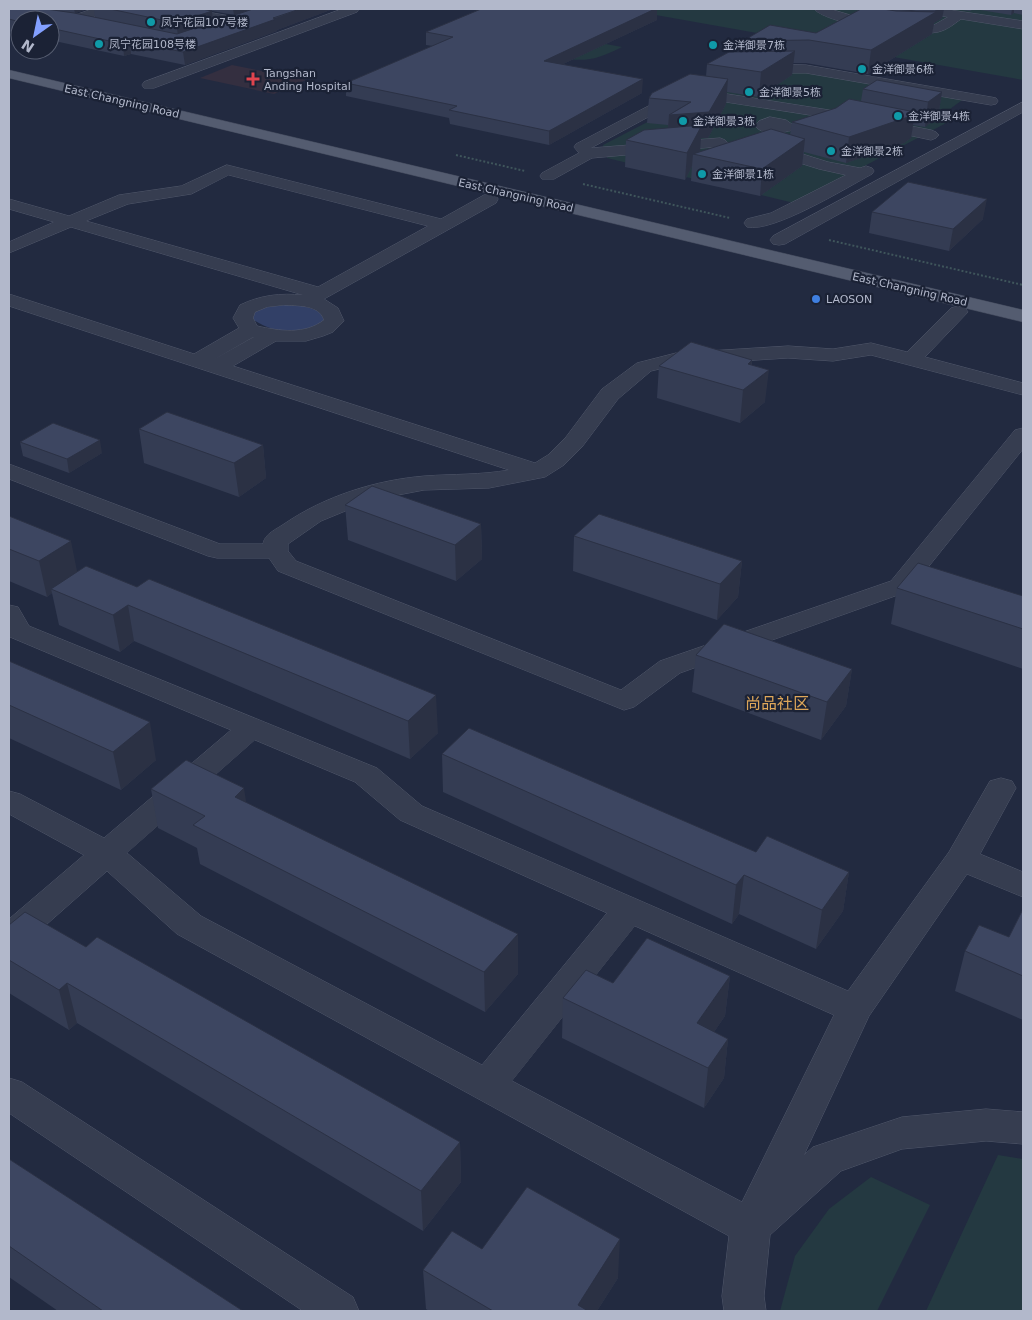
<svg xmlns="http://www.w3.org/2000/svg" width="1032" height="1320" font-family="'DejaVu Sans','Noto Sans SC',sans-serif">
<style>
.medical{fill:#342f40}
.green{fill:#243941}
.water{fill:#324067}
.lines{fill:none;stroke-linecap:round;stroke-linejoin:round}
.minor-casing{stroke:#51586b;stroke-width:1}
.major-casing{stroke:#3f4659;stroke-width:1}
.path{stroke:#3f555b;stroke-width:2;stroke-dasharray:2 2;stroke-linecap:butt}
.minor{fill:#363d50;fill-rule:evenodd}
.major{fill:#545c70;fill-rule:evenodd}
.wall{fill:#343c53;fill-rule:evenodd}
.shaded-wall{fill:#2b3144}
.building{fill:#3d4661;stroke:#2b3144}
.culture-dot{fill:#0f9aa8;stroke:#1b2235;stroke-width:2}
.health-dot{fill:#e0444e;stroke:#1b2235;stroke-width:2}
.shop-dot{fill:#3f7fe0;stroke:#1b2235;stroke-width:2}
.labels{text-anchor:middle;stroke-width:4.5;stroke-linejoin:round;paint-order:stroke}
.far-poi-label{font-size:11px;fill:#b2b8cb;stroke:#1b2235;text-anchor:start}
.far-street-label{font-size:11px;fill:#b2b8cb;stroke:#1b2235}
.quarter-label{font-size:16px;fill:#dea75a;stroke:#1b2235}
</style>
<rect width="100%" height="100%" fill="#222a40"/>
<path class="medical" d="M232,65L306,80L274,94L200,78Z"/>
<path class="green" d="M622,9H1023V80Z
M552,34L622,47C596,60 587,62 559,58Z
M803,70L965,98L939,117L952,120L794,203L607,158L603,145L744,72Z
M998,1155L1023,1159V1311H926Z
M871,1177L930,1205L877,1311H780L795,1256L829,1209Z"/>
<path class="water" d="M297,304L316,310L327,317L323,325C315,327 307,332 299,332C282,334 263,327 249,317L258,307Z"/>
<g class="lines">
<defs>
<path id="minor" d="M9,9H33L75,15L92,9H109L107,12L76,23L9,13Z
M167,9H191L235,17L241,21L235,25L173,13Z
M342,9H359L357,12L154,88H144L142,85L144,82Z
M814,9H830L860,18L911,26L934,25L948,17L918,12L916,9H944L1023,21V29L961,19C954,24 947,30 938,32C916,37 828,25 814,9Z
M778,64L806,65L991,97L996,98L998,101L996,104L991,105L806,73H756L749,69L756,65Z
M689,88L829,110L931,130L936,132L939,135L936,138L931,140L829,118L687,96L591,148L720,138L725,140L728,143L725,146L592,158L554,179H542L540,176L542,173L579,153L574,147L576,144L675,92Z
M1023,102V112L785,244L779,245L773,244L770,240L773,236Z
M770,117L786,120L796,127L793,130C781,133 765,137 755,126L759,121Z
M767,143L828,162L860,168L866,166L872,168L874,171L872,174C846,188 773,233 747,227L744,223L747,219L771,213L846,175L819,169L761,151L759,148L761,145Z
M227,165L441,219L484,195H496L498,199L496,203L324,299L338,308L344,321L333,332L323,336L306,341H276L233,366L535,463L548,455L566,437L602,389L637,363L676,353L788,346L833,349L871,343L907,352L951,308L958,306L965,308L968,312L925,357L1023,383V395L871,355L833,361L788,358L676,365L651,371L618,399L582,447L564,465L545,477L489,488L424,490L372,500L321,521L288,544V551L296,561L621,690L660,661L891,581L1015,430L1023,428V449L909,591L680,673L634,707L624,710L278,571L269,558H217L208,556L9,479V464L220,544H263C264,534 277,529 284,524C325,496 376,480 425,476C453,474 481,475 509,470L9,306V294L194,354L239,328L233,318L240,305C261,295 280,293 303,295L71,227L9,253V242L54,222L9,209V199L69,216L119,195L181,186ZM229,175L428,226L318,287L86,221L128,204L191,194ZM284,305C297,306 319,304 324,320C305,335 279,331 257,326L253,318L255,312L267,307ZM253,337H254L213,360Z
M9,605L18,607L29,626L377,768L422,806L848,991L949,852L990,781L1001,778L1012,781L1016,788L980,854L1023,872V897L967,874L869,1016L804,1155L813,1147L902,1117L986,1109L1023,1112V1144L986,1141L902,1149L841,1171L770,1235L764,1296L766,1311H724L722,1296L729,1236L177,934L107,871L21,947L9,951V919L84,855L9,814V791L20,794L104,838L231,730L10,637ZM255,740L355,782L400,820L607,913L482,1065L201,916L127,853ZM635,926L834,1015L742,1202L512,1081Z
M9,1078L22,1082L353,1297L359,1311H303L9,1113Z"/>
<path id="major" d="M9,70L1023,310V322L9,78Z"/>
</defs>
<use href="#minor" class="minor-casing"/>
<use href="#major" class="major-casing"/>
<path class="path" d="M456,155L525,171
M583,184L730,218
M829,240L1023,285"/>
<use href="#minor" class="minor"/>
<use href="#major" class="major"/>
</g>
<path class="wall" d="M9,9H88L75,13L95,17L94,9H333L277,30V31L185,65L131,54L124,56L50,40V20H20V34L9,31ZM212,11L234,15L213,22Z
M861,9H944L942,18L934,23L932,34L868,74L806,63H793L792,75L759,97L727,92L726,104L708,138H701L700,152L790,135L792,122L861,101L863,89L942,92L938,117L925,127L913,125L911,138L904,143L846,163L804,152L802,166L760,196L691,181L692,166L685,180L625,167L626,140L668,128V125L647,123L649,98L706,76L707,64L742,52L743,41L816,33Z
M955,9H1023V15L1014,13L1011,15L974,9L970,11Z
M657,20L563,64L642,93L549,145L450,124L449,118L346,96V83L433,46L426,45V32Z
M872,212L983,219L949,251L869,233Z
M752,360V365L765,402L740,423L657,398L659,366Z
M139,429L263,445L266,478L239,497L144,463Z
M20,442L102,453L69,473L23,456Z
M345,505L481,524L482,559L456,581L348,540Z
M9,516L77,572L438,733L410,759L134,641L120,652L59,625L52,593L47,597L9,581Z
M574,536L742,561L738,597L717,620L573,571Z
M897,588L1023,596V669L891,624Z
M696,655L852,669L846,706L821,740L692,692Z
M9,661L156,760L121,790L9,738Z
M442,754L756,852L849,872L843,911L816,949L739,914L732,924L443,792Z
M151,789L246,802L518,974L485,1012L200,864L197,848L158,828Z
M1023,909V1020L955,991L965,951L1009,937Z
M9,925L86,947L460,1142L461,1182L423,1231L77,1023L69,1030L9,993Z
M730,976L725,1016L714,1032L728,1039L724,1078L704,1108L562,1038L563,998L613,983Z
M9,1159L243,1311H58L9,1277Z
M423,1270L618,1278L597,1311H429L426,1309Z"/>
<path class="shaded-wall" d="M74,9H88L75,13Z
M233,9H253L234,15Z
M300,9H333L277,30V31L185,65L183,52Z
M655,9H657V20L544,73V61Z
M939,9H944L942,18L934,23L932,34L868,74L871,50L935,12V11Z
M1012,9H1014V13L1011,15Z
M212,11L213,23L178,35L176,23Z
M130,41L131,54L124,56L123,44Z
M795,51L792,75L759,97L761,72Z
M643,79L642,93L549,145V131Z
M728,79L726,104L708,138H701L700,151L698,155L693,154L692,166L685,180L687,153L667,141L669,115Z
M942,92L938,117L925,127L928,102Z
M915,112L911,138L904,143L846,163L849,137Z
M805,139L802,166L760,196L762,169Z
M987,199L983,219L949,251L953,229Z
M752,360L750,385L769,370L765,402L740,423L743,390L748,364Z
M100,440L102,453L69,473L67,459Z
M263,445L266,478L239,497L234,463Z
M481,524L482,559L456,581L455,545Z
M71,541L78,576L51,589L52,593L47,597L39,561Z
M742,561L738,597L717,620L720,584Z
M128,605L134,641L120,652L113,615Z
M852,669L846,706L821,740L827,702Z
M436,695L438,733L410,759L408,721Z
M150,722L156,760L121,790L113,752Z
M244,788L250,827L235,797Z
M849,872L843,911L816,949L822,910Z
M744,875L739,914L732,924L736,885Z
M518,934V974L485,1012L484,972Z
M730,976L725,1016L694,1061L697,1023Z
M67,983L77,1023L69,1030L59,990Z
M728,1039L724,1078L704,1108L708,1068Z
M460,1142L461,1182L423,1231L421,1191Z
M620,1239L618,1278L597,1311H577L578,1305Z"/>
<path class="building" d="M9,9H46L74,13L177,34L253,9H300L273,18L276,19L183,52L130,41L123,44L50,28V20H20V22L9,19Z
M110,9H202L212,11L176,23Z
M481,9H655L544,61L643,79L549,131L449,110L457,106L346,83L453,37L426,32Z
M861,9H883L896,11L936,12L871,50L809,40L743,41L770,25L816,33Z
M895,9H939L935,11H916Z
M795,51L761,72L707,64L729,52Z
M690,74L728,79L709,112L669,115L691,102L649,98L652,93Z
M877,80L942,92L928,102L863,89Z
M849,99L915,112L908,117L849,137L792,122L836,108Z
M702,125L687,153L626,140L644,130Z
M771,129L805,139L762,169L693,154Z
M908,182L987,199L953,229L872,212Z
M691,342L752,360L748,364L769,370L743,390L659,366Z
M167,412L263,445L234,463L139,429Z
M53,423L100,440L67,459L20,442Z
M372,486L481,524L455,545L345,505Z
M599,514L742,561L720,584L574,536Z
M9,516L71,541L39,561L9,549Z
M918,563L1023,596V629L897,588Z
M86,566L137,587L149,579L436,695L408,721L128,605L113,615L51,589Z
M724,624L852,669L827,702L696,655Z
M9,661L150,722L113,752L9,705Z
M469,728L756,852L767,836L849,872L822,910L744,875L736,885L442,754Z
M186,760L244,788L235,797L518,934L484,972L193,825L205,816L151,789Z
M1023,909V976L965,951L979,925L1009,937Z
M25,912L86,947L97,937L460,1142L421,1191L67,983L59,990L9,960V925Z
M647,938L730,976L697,1023L728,1039L708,1068L563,998L586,970L613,983Z
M9,1159L243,1311H103L9,1246Z
M527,1187L620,1239L578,1305L588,1311H493L423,1270L452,1231L482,1249Z"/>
<g class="culture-dot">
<circle cx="151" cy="22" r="5"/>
<circle cx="99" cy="44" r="5"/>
<circle cx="713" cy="45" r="5"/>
<circle cx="862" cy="69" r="5"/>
<circle cx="749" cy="92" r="5"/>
<circle cx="898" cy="116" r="5"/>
<circle cx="683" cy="121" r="5"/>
<circle cx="831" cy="151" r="5"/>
<circle cx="702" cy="174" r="5"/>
</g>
<path class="health-dot" d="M250.5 71.5h5v5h5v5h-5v5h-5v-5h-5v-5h5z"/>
<circle class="shop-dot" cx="816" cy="299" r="5"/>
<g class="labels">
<g class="far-poi-label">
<text x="161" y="26">凤宁花园107号楼</text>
<text x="109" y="48">凤宁花园108号楼</text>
<text x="723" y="49">金洋御景7栋</text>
<text x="872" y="73">金洋御景6栋</text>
<text x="264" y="77">Tangshan<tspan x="264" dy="13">Anding Hospital</tspan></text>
<text x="759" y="96">金洋御景5栋</text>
<text x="908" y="120">金洋御景4栋</text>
<text x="693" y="125">金洋御景3栋</text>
<text x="841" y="155">金洋御景2栋</text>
<text x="712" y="178">金洋御景1栋</text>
<text x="826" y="303">LAOSON</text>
</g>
<g class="far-street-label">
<text transform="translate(122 101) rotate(13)" y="4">East Changning Road</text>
<text transform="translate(516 195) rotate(13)" y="4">East Changning Road</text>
<text transform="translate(910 289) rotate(13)" y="4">East Changning Road</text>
</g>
<g class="quarter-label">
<text x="777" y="709">尚品社区</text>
</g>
</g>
<rect width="1032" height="1320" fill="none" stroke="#b2b8cb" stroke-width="20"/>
<g transform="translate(35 35) rotate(213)"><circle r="24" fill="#1b2235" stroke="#575e71"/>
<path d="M0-4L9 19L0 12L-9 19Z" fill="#83a0ff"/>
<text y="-8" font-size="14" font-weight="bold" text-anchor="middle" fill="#b2b8cb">N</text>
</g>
</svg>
